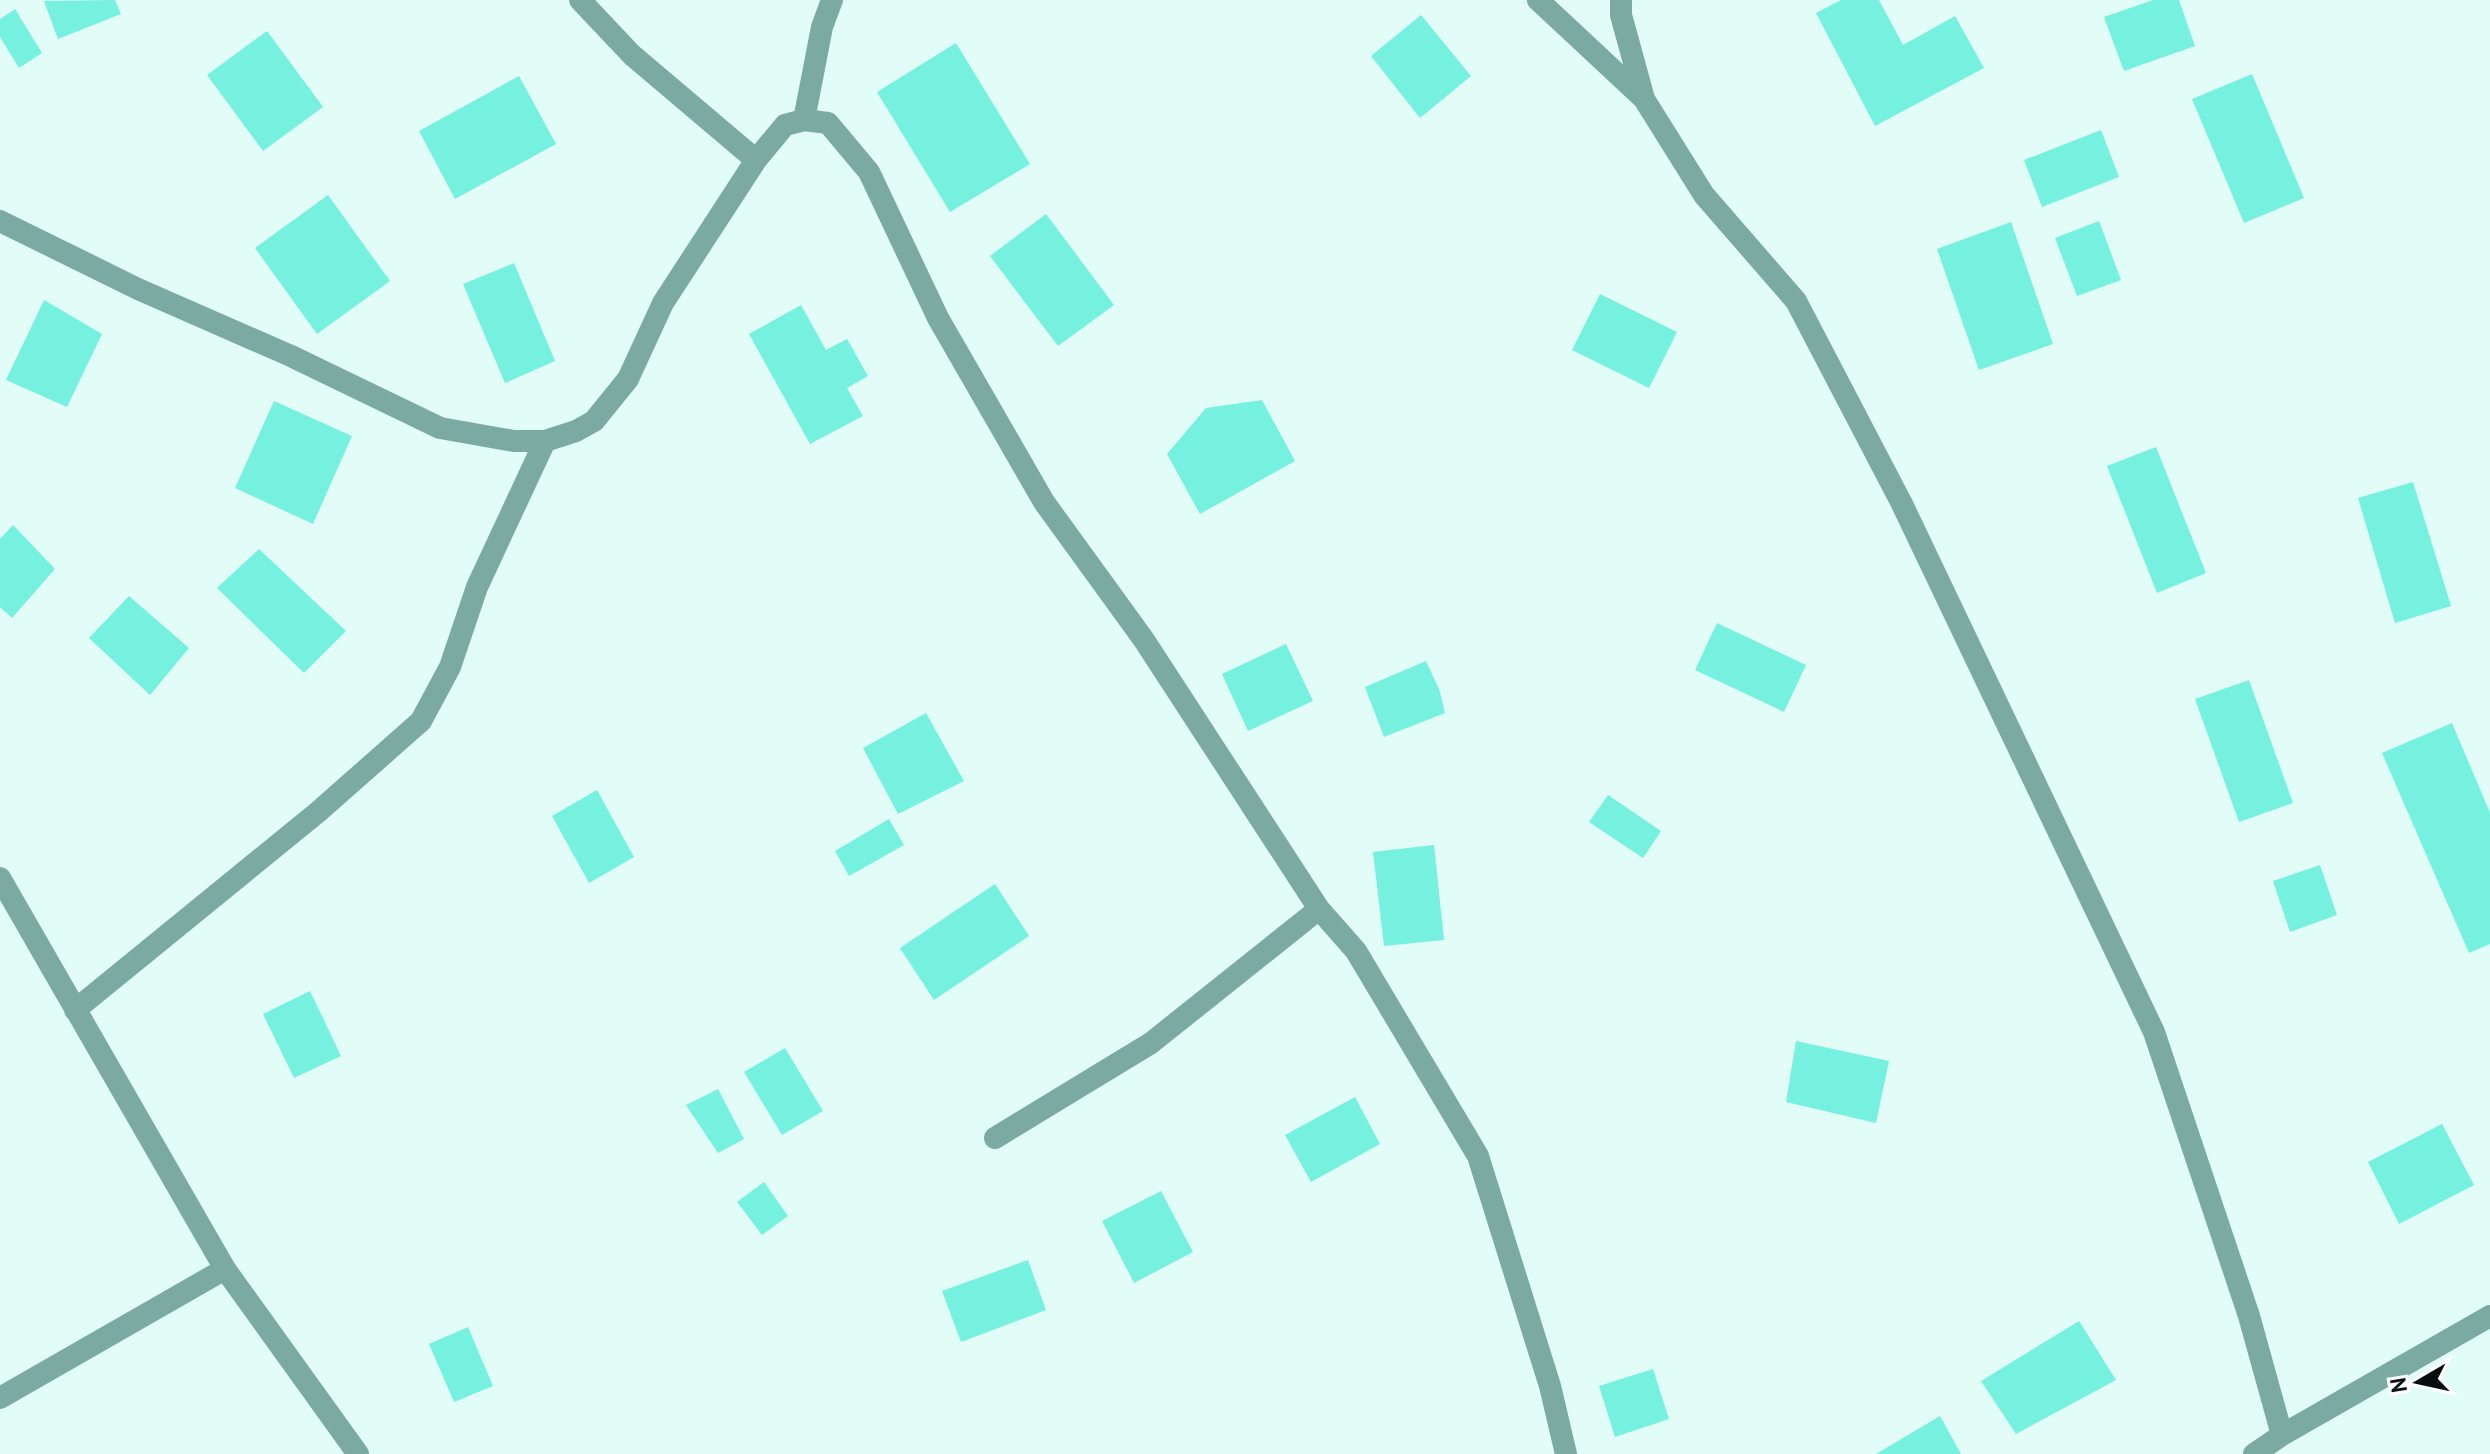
<svg xmlns="http://www.w3.org/2000/svg" width="2490" height="1454" font-family="'PT Sans',sans-serif">
<style>
.building{fill:#76f0df}
.lines{fill:none;stroke-linecap:round;stroke-linejoin:round}
.minor{stroke:#7baaa2;stroke-width:22}
</style>
<rect width="100%" height="100%" fill="#e2fcf7"/>
<path class="building" d="M115,0L121,14L58,39L44,1Z
M1841,0H1879L1903,45L1955,16L1984,68L1875,126L1816,13Z
M2153,0H2179L2195,46L2124,71L2104,17Z
M15,9L42,53L19,68L0,37V19Z
M1421,15L1471,76L1420,118L1371,56Z
M267,31L323,107L263,151L207,75Z
M956,43L1030,164L950,212L877,92Z
M2252,74L2304,198L2244,223L2192,99Z
M519,76L556,144L455,199L419,131Z
M2101,130L2119,177L2042,207L2024,160Z
M328,195L390,281L317,334L255,248Z
M1046,214L1114,305L1058,346L990,256Z
M2099,221L2121,280L2077,296L2055,238Z
M2011,222L2053,344L1979,370L1937,249Z
M514,263L555,361L505,383L463,284Z
M1600,294L1677,332L1649,388L1572,350Z
M44,300L102,334L67,407L6,380Z
M801,305L826,350L847,339L868,376L847,388L863,416L810,444L749,334Z
M1262,400L1295,461L1200,514L1167,454L1206,408Z
M274,401L352,436L313,524L235,488Z
M2156,447L2206,573L2157,593L2107,466Z
M2413,482L2451,606L2395,623L2358,498Z
M13,525L55,569L12,618L0,607V539Z
M259,549L346,631L304,673L217,588Z
M129,596L189,648L150,695L89,638Z
M1717,623L1806,665L1784,712L1695,670Z
M1286,644L1313,701L1248,731L1222,674Z
M1426,661L1439,689L1445,713L1384,737L1365,687Z
M2249,680L2293,803L2239,822L2195,699Z
M926,713L964,781L898,814L863,748Z
M2452,723L2490,813V944L2469,953L2382,753Z
M597,790L634,857L589,883L552,816Z
M1608,795L1661,831L1643,858L1589,822Z
M889,819L904,845L849,876L835,851Z
M1434,845L1444,940L1384,946L1373,852Z
M2320,865L2337,915L2290,932L2273,881Z
M995,884L1029,936L934,1000L900,948Z
M310,991L341,1056L294,1078L263,1014Z
M1796,1041L1889,1061L1876,1123L1786,1102Z
M785,1048L823,1111L782,1135L744,1072Z
M718,1089L744,1139L718,1153L686,1105Z
M1355,1097L1380,1144L1311,1182L1285,1135Z
M2442,1124L2474,1185L2399,1224L2368,1162Z
M764,1182L788,1216L762,1235L737,1202Z
M1161,1191L1193,1252L1134,1283L1102,1221Z
M1028,1260L1046,1310L961,1342L942,1291Z
M2079,1321L2116,1380L2016,1434L1981,1381Z
M468,1327L493,1386L454,1402L429,1344Z
M1653,1369L1669,1419L1615,1437L1599,1386Z
M1940,1416L1961,1454H1876Z"/>
<g class="lines">
<path class="minor" d="M580,0L632,55L756,160
M1538,0L1643,98
M1621,0V15L1644,99L1704,195L1796,301L1902,504L2154,1032L2249,1316L2282,1435
M804,120L828,123L869,172L938,318L1044,502L1144,640L1319,909L1356,951L1478,1156L1550,1386L1566,1454
M0,221L138,289L291,356L440,428L514,441H545L576,431L594,421L628,379L663,303L756,160L785,125L804,120L822,27L832,0
M0,878L225,1269L358,1454
M75,1010L318,812L421,721L450,667L477,587L545,441
M995,1138L1151,1043L1319,909
M0,1398L225,1269
M2254,1454L2282,1435L2490,1316"/>
</g>
<g transform="translate(2418 1382) rotate(261)" stroke="#ffffff" stroke-width="6" paint-order="stroke">
<path d="M0-6L14 30L0 20L-14 30Z" fill="#060e0d"/>
<text y="-12" font-size="22" font-weight="bold" text-anchor="middle" fill="#060e0d">N</text>
</g>
</svg>
